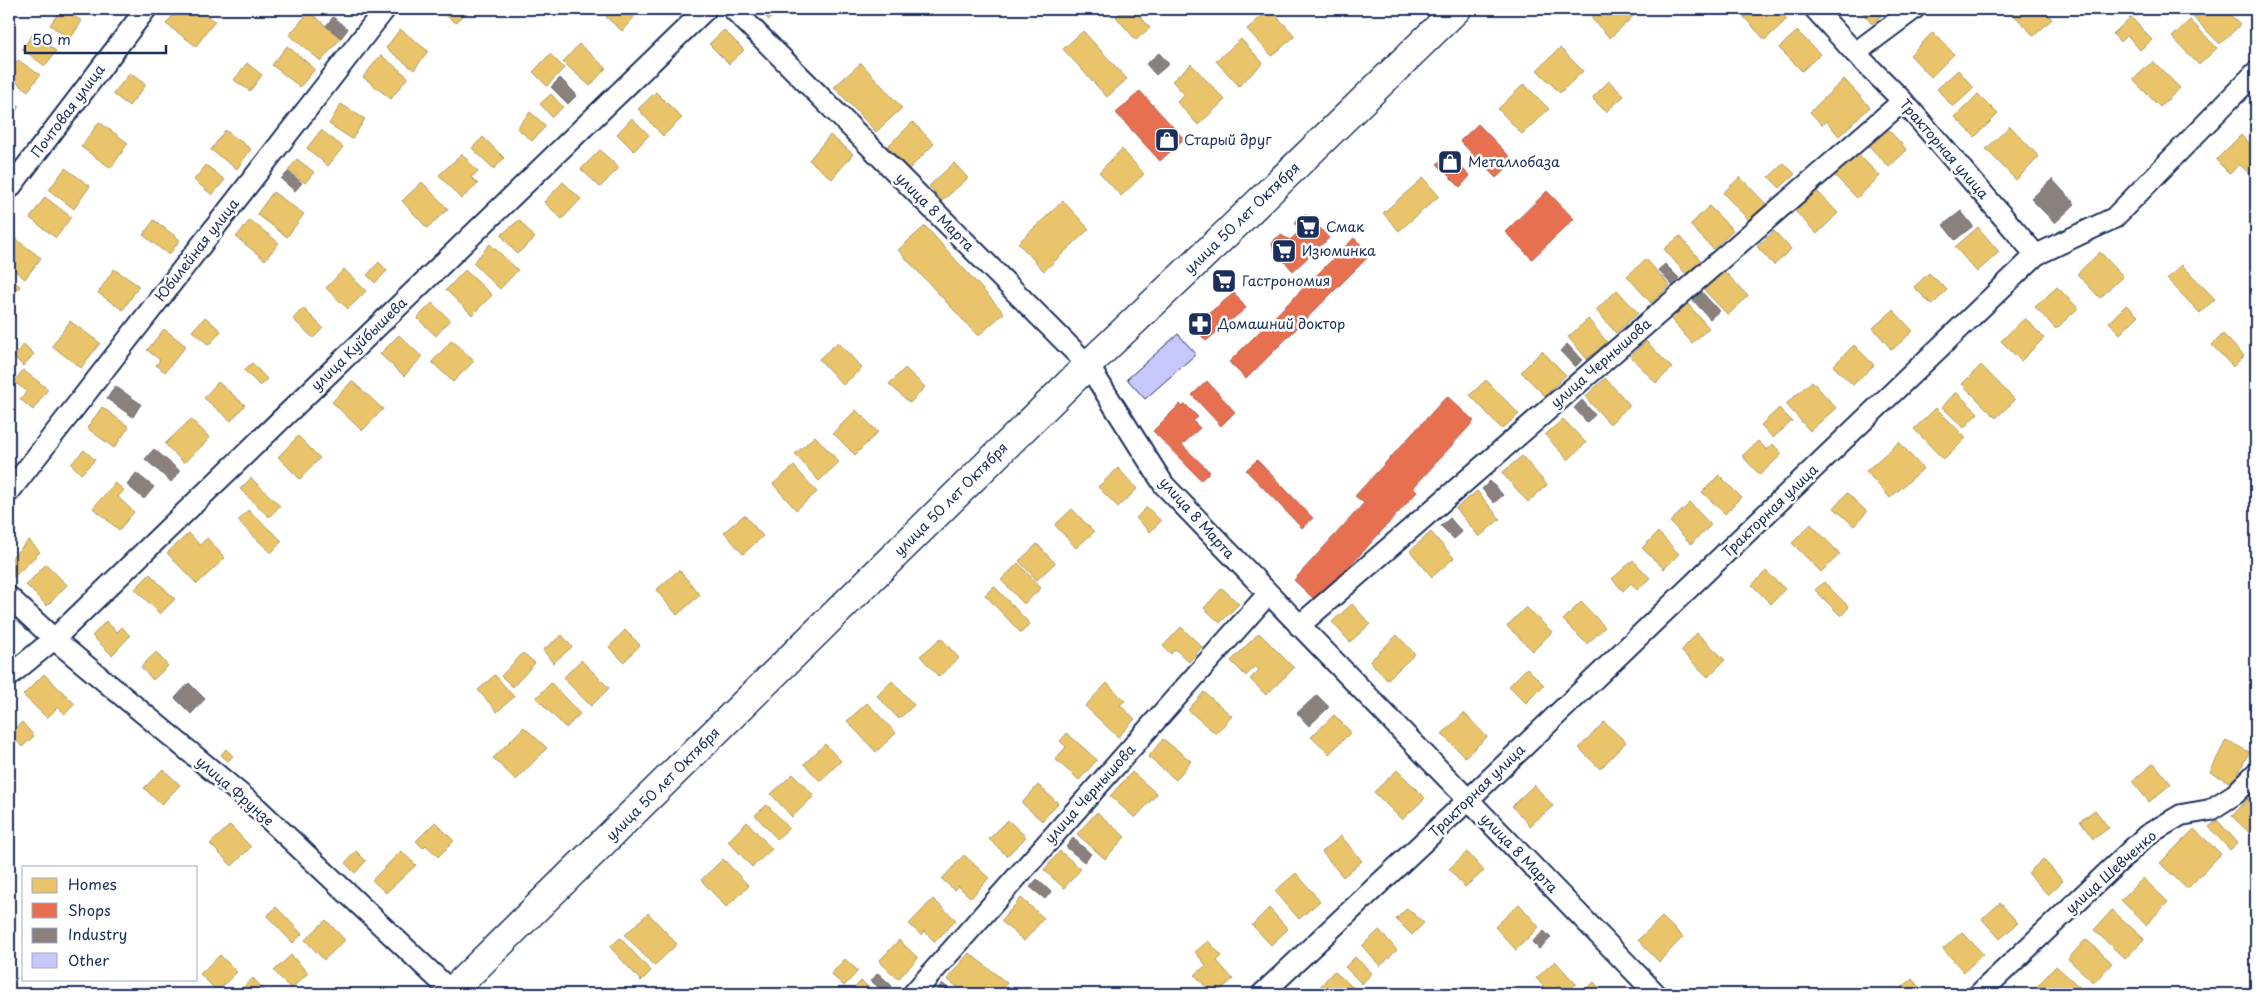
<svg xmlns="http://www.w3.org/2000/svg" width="2265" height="1003" font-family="'Playpen Sans',sans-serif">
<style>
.homes{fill:#e9c46a;stroke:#ab9766}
.shops{fill:#e76f51;stroke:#aa5c55}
.industry{fill:#8a817c;stroke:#696873}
.building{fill:#c6c8fb;stroke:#1b2f5e}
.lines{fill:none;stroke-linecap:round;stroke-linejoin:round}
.minor-casing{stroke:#1b2f5e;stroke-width:24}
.secondary-casing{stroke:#1b2f5e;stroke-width:31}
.minor{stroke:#fff;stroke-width:20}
.secondary{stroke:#fff;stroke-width:28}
.labels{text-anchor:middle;stroke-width:5;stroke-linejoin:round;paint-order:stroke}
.street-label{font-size:14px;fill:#1b2f5e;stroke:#fff}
.poi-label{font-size:14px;fill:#1b2f5e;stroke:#fff;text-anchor:start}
</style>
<rect width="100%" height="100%" fill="#fff"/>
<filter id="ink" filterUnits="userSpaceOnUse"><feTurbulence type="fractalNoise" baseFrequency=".02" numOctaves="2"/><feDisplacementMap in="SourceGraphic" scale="10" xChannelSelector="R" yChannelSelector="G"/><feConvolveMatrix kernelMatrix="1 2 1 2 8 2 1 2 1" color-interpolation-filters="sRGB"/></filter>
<g filter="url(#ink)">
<path class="homes" d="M61,9L82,21L70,39L50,25Z
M178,9H198L215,21L196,46L166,24Z
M438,9H468L456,23Z
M614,9H625L634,17L622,31L606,17Z
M758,9H781L769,20Z
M1125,9H1134L1150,28L1136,40L1116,17Z
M1270,9L1295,36L1272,56L1247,29Z
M1601,9H1641L1610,38L1591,18Z
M1752,9H1777L1787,19L1765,40L1744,17Z
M1869,9H1875L1881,16L1872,24L1863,14Z
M2019,9H2042L2052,19L2034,36L2013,14Z
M2200,9H2225L2240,25L2220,44L2192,16Z
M309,12L341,38L321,61L289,35Z
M2131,17L2152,40L2140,50L2127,35L2120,42L2113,34Z
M2190,20L2217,48L2199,65L2172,37Z
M400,29L428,51L414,70L386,48Z
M724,30L744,50L729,64L709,44Z
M1083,31L1127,79L1107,97L1063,49Z
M1797,31L1820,54L1802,71L1779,48Z
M1933,32L1954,54L1931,77L1910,55Z
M33,34L56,51L45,66L22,49Z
M1241,39L1263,63L1239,86L1216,61Z
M579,44L606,68L590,86L563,62Z
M287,46L315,69L300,87L272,65Z
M1560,48L1583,71L1560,93L1537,70Z
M550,54L564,68L547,86L533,72Z
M381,55L408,77L391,99L363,77Z
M18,60L40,75L28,91L9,77V72Z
M2153,61L2180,88L2160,107L2133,80Z
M247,63L262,75L250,91L234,80Z
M861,63L902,108L876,132L834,87Z
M1191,64L1225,100L1198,125L1177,102L1185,95L1172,81Z
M1958,70L1974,88L1953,107L1937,89Z
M130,73L146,85L129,106L113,94Z
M1844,79L1870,107L1839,136L1826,121L1822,125L1810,112Z
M1609,81L1624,96L1606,112L1592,98Z
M1524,84L1549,109L1522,134L1498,109Z
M656,92L682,118L663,136L638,109Z
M551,94L563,107L552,117L540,104Z
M1978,94L1998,114L1975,137L1955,117Z
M9,100L19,107L9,121Z
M341,104L365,119L352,139L329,124Z
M530,112L546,126L532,141L517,128Z
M632,118L649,135L634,151L617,134Z
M99,122L128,143L111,168L81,147Z
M913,122L934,144L909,169L887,147Z
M2010,126L2039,157L2016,180L1986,149Z
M1886,127L1907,150L1889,167L1868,145Z
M225,130L251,149L237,169L211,150Z
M321,130L343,147L328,166L307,148Z
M830,135L853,154L832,179L809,160Z
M2241,135L2256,150V170L2251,175L2239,164L2230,174L2216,160Z
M483,137L504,158L494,169L472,148Z
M1122,149L1144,174L1121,196L1099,172Z
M600,150L619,168L600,187L581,169Z
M1857,153L1880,176L1857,198L1834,175Z
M462,154L478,172L471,177L478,184L461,199L439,175Z
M297,159L314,172L305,183L288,171Z
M954,163L968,178L942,201L929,186Z
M1784,163L1795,174L1780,188L1769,177Z
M206,165L225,180L212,195L194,180Z
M65,168L90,186L74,209L49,190Z
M1740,177L1766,204L1749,220L1723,193Z
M1423,178L1439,196L1399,231L1383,213Z
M422,182L448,209L427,228L402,201Z
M563,182L581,199L562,219L544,202Z
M1816,190L1838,213L1817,234L1795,211Z
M273,192L304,214L287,237L257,214Z
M45,197L71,217L56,238L30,218Z
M1063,201L1089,229L1044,271L1018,243Z
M1709,206L1733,230L1713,249L1690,225Z
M154,220L180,240L169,255L143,235Z
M250,220L279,243L265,260L236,237Z
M519,220L535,238L517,254L501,235Z
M925,226L1004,313L978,336L898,250Z
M1978,227L1999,252L1977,272L1955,247Z
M1774,231L1791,249L1774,265L1757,247Z
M1680,236L1701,261L1686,274L1664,249Z
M13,237L41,258L25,279L9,266V243Z
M490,244L518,270L500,289L473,263Z
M2100,252L2123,276L2100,298L2077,274Z
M1646,259L1670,286L1651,303L1627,276Z
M379,262L387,271L375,283L367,275Z
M2182,265L2215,299L2200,313L2167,279Z
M114,269L139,286L123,310L98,293Z
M344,269L366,291L348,309L326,288Z
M465,270L492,295L472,315L446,290Z
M1724,271L1748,296L1728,315L1704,290Z
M1929,273L1947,290L1932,305L1914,287Z
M9,278L20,286L9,301Z
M2057,287L2078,308L2056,329L2035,307Z
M1617,290L1638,313L1616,333L1596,310Z
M432,303L450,320L436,336L417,318Z
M1687,303L1709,328L1692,343L1670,318Z
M2126,305L2138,316L2120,334L2109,322Z
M303,308L323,328L313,338L293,319Z
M1893,310L1913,331L1892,350L1873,328Z
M205,317L221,331L209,345L192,331Z
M2025,318L2044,338L2021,361L2001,341Z
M1588,319L1607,342L1587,359L1568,337Z
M70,321L100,343L81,368L52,346Z
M164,329L186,346L165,372L156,365L160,360L147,350Z
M2223,334L2244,356L2233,367L2212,345Z
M399,335L422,357L404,376L380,354Z
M452,340L474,361L453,382L432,362Z
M1646,341L1672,368L1656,383L1630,356Z
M838,342L862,368L843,385L819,359Z
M24,344L34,354L23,366L13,356Z
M1854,345L1874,365L1853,385L1833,366Z
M1542,351L1566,375L1545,396L1521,372Z
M252,363L267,379L260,386L244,370Z
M1981,365L2015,400L1996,418L1962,384Z
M905,368L925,387L910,403L889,384Z
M23,370L48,389L33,410L20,399L27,391L14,382Z
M1605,378L1630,405L1610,424L1585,397Z
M1486,380L1519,414L1502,429L1470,395Z
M352,381L383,409L362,431L332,402Z
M1812,381L1836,408L1810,431L1786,404Z
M218,382L245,405L231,421L204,398Z
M1956,392L1978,413L1964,428L1942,407Z
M102,407L129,427L114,448L87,428Z
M1779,408L1792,421L1773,438L1761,425Z
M1936,408L1966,438L1944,460L1914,429Z
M856,410L878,432L855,455L833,433Z
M191,419L210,438L184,463L165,444Z
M1563,419L1586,443L1568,460L1545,435Z
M298,436L320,458L300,479L278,457Z
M815,436L839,462L819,481L795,454Z
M1758,441L1767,450L1773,444L1782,454L1760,475L1742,456Z
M1899,442L1923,469L1890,498L1866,471Z
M84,450L95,460L81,474L71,464Z
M1522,456L1547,485L1528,502L1502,473Z
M794,466L817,492L796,510L773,484Z
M1118,468L1137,489L1118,507L1098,487Z
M1719,475L1741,497L1725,514L1702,492Z
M251,478L280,506L269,517L240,489Z
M115,483L124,490L118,497L134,512L119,530L93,508Z
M1477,491L1500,519L1479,537L1456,508Z
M1847,493L1867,512L1854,526L1834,508Z
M1690,503L1711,525L1691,544L1670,522Z
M1147,507L1161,521L1150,532L1136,518Z
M1072,509L1094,532L1076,548L1055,525Z
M248,510L282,541L271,553L238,521Z
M744,515L763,536L743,554L724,532Z
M1811,524L1840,554L1821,572L1792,543Z
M1431,532L1454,558L1432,577L1410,551Z
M1658,532L1679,554L1664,569L1642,548Z
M189,533L200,545L207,538L225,558L197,584L167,553Z
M29,540L40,552L14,577L9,571V560Z
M1037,544L1055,563L1037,580L1019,561Z
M1633,560L1650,578L1637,590L1631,583L1623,591L1612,579Z
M1018,563L1041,588L1024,604L1001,580Z
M46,564L67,585L47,606L26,585Z
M679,570L700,595L677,615L656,590Z
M1766,571L1785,589L1771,604L1752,585Z
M150,574L175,599L160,614L135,589Z
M1824,582L1849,607L1841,616L1815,590Z
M994,586L1030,624L1021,633L985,595Z
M1222,588L1239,604L1220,623L1204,608Z
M1581,602L1605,627L1587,644L1563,620Z
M1352,604L1370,624L1350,642L1332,622Z
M1526,607L1552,632L1533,651L1507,626Z
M106,621L117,632L122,627L130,636L112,655L92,636Z
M1181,627L1202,647L1189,662L1175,649L1171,654L1163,646Z
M625,630L640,645L624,662L609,647Z
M1259,633L1294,668L1266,695L1250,679L1259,670L1255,666L1246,676L1231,661Z
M1697,633L1725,660L1708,677L1681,651Z
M562,635L572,647L553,663L543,650Z
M1397,635L1415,654L1387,680L1370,661Z
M941,638L959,658L939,677L920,656Z
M156,652L168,666L153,680L141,667Z
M523,653L535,663L513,687L501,676Z
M581,660L609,688L591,706L563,678Z
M1527,668L1544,685L1526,703L1509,686Z
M44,674L75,704L65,714L58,707L47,718L23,695Z
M495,675L514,697L497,712L478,690Z
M892,681L914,705L899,719L877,696Z
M551,683L580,714L566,728L536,698Z
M1107,683L1125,701L1120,705L1135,719L1118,737L1085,706Z
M1204,692L1232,716L1216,734L1188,710Z
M867,703L896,733L876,752L847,721Z
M1464,713L1487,737L1465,757L1442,734Z
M1334,715L1351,732L1329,754L1311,737Z
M22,722L34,736L22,747L10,733Z
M1604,722L1626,742L1600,769L1579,748Z
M524,727L547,748L516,780L493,758Z
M1067,733L1097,760L1079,780L1055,759L1066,747L1060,741Z
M1163,739L1191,761L1176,780L1148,757Z
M2226,740L2249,752L2233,784L2210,772Z
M825,744L841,761L820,781L804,764Z
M226,749L233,756L228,761L221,755Z
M2154,763L2171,784L2149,802L2132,781Z
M163,769L180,785L161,805L144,788Z
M1397,770L1425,798L1402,820L1374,792Z
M1132,772L1157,794L1135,818L1110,796Z
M793,774L814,796L792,817L771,794Z
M1038,785L1058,803L1042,821L1022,803Z
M1534,785L1553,806L1530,826L1512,806Z
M2256,791V839L2232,816Z
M767,805L789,828L777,839L755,815Z
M2095,810L2109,828L2093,839L2080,821Z
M1097,812L1125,837L1105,859L1077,834Z
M1008,820L1026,837L1007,856L989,839Z
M2217,820L2238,843L2230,850L2209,827Z
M435,822L454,841L438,857L426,845L423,848L416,841Z
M747,822L772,849L752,867L728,841Z
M230,825L251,847L232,866L210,844Z
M2194,829L2221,854L2187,889L2160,863Z
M1341,836L1362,861L1343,877L1322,852Z
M356,851L366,861L355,873L345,863Z
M401,851L416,865L386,893L372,880Z
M1060,851L1081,869L1064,888L1044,870Z
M1467,852L1484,871L1465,887L1449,869Z
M964,855L989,878L971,898L958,886L954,890L942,879Z
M723,859L749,886L726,907L701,880Z
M2043,859L2063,881L2048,895L2028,873Z
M1296,873L1320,901L1299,919L1275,891Z
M2143,878L2168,902L2146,925L2121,900Z
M1021,898L1044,918L1024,941L1001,921Z
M933,899L956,920L935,942L924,931L921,935L909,924Z
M2000,903L2018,923L2000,939L1982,919Z
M1519,904L1539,927L1516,950L1495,927Z
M276,907L302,934L293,943L267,916Z
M1269,908L1288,929L1271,945L1252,925Z
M1407,908L1424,923L1412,935L1396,919Z
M2112,910L2144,939L2125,959L2094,930Z
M648,913L677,944L654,966L625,935Z
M1662,917L1683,937L1659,962L1638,940Z
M326,920L345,940L324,960L305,940Z
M1379,930L1397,950L1380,966L1362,946Z
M1962,932L1983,954L1964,972L1943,949Z
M620,938L651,971L641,981L610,947Z
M2086,939L2112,963L2094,983L2068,959Z
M899,940L918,958L898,979L879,961Z
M1208,941L1222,956L1217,961L1233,979L1216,994H1212L1195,975L1206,965L1195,952Z
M969,953L1007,983L998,994H966L947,979Z
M220,955L237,972L217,991L200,974Z
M291,955L308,973L291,989L274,971Z
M1355,957L1372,973L1362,984L1345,967Z
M845,959L858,971L844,986L831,974Z
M1555,961L1576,984L1565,993L1559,986L1550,994L1536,978Z
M2056,966L2086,993L2085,994H2030Z
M1334,971L1357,991L1354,994H1321L1317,990Z
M253,978L267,993L236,994Z
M1912,979L1925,994H1905L1900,989Z
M861,981L877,994H849Z
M1594,982L1602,991L1598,994H1580Z"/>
<path class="shops" d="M1140,91L1184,139L1160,161L1116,113Z
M1478,124L1514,161L1496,178L1460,141Z
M1447,154L1470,176L1460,187L1437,164Z
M1547,191L1574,219L1532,259L1505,232Z
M1305,215L1309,216L1329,238L1293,271L1274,250L1272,244L1275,239L1281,235L1290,240L1300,231L1295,223L1297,220Z
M1354,238L1371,254L1246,379L1229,362Z
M1234,293L1246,308L1206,341L1193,326Z
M1207,381L1235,412L1221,426L1192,395Z
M1447,396L1474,421L1413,488L1417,492L1317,602L1294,580L1364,503L1355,496Z
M1180,404L1183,407L1185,404L1198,417L1193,421L1200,428L1182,445L1210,472L1201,480L1153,431Z
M1257,460L1313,518L1302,528L1246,470Z"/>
<path class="industry" d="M333,17L348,29L341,38L326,26Z
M1159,53L1169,64L1156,75L1146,64Z
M560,78L577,95L568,104L551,87Z
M288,172L302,183L295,191L281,179Z
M2052,179L2075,204L2055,223L2031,199Z
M1961,211L1973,226L1955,240L1943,225Z
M1665,264L1679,278L1672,285L1658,270Z
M1701,291L1719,311L1710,319L1692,299Z
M1567,344L1582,360L1575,367L1560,351Z
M115,386L141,404L133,417L107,399Z
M1582,400L1595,415L1587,422L1574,408Z
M154,449L180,471L171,482L145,459Z
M136,473L154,487L144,499L127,485Z
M1490,481L1503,495L1494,503L1482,489Z
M1450,518L1462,532L1454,539L1441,526Z
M189,683L205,699L191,714L175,698Z
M1317,695L1329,707L1309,726L1297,713Z
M1073,838L1091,854L1084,862L1066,847Z
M1037,879L1051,892L1045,899L1030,887Z
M1544,931L1551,938L1539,949L1532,942Z
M878,973L892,986L885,993L871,981Z
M942,983L955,994H939L936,991Z"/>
<path class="building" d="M1178,334L1196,354L1145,399L1127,379Z"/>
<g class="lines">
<defs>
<path id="minor" d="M733,9L1088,365L1164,485L1656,994
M1855,53L1914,9
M9,189L146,9
M2036,255L2114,218L2256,72
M9,492L385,9
M9,597L54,639L256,807L454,994
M1299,626L1903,101
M9,676L54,639L706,9
M913,994L1268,594
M1262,994L1468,800L2036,255L1903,101L1855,53L1815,9
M1979,994L2147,835L2181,815L2210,810L2235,794L2256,773"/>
<path id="secondary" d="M449,994L1088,365L1228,232L1457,9"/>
</defs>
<use href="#minor" class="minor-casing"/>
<use href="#secondary" class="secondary-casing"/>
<use href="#minor" class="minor"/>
<use href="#secondary" class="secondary"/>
</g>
</g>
<defs>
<symbol id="shop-square" viewBox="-11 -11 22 22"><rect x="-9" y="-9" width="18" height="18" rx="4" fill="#1b2f5e" stroke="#fff"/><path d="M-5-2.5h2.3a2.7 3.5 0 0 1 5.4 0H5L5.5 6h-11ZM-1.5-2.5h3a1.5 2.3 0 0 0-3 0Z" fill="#fff"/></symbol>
<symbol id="supermarket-square" viewBox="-11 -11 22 22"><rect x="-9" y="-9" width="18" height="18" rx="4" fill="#1b2f5e" stroke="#fff"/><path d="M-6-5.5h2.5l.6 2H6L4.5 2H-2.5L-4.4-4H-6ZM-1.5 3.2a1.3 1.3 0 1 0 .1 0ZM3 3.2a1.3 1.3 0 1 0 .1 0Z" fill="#fff"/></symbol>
<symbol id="pharmacy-square" viewBox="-11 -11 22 22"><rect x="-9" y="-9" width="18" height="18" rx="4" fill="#1b2f5e" stroke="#fff"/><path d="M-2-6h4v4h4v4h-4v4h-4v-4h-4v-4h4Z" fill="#fff"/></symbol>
</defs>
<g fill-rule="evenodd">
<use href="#shop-square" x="1153" y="126" width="28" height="28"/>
<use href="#shop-square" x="1436" y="148" width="28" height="28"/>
<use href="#supermarket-square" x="1294" y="213" width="28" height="28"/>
<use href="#supermarket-square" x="1270" y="237" width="28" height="28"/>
<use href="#supermarket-square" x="1210" y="267" width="28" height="28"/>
<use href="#pharmacy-square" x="1186" y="310" width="28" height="28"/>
</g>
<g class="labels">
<g class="street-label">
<text transform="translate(68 111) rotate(-53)" y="5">Почтовая улица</text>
<text transform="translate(1944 149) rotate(49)" y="5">Тракторная улица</text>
<text transform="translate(935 212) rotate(45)" y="5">улица 8 Марта</text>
<text transform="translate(1242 218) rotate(-44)" y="5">улица 50 лет Октября</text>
<text transform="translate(197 250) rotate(-52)" y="5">Юбилейная улица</text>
<text transform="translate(359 344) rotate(-44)" y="5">улица Куйбышева</text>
<text transform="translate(1601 363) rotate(-41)" y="5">улица Чернышова</text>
<text transform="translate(951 499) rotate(-45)" y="5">улица 50 лет Октября</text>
<text transform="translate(1770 511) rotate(-44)" y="5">Тракторная улица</text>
<text transform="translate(1197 518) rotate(48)" y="5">улица 8 Марта</text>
<text transform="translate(663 784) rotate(-45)" y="5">улица 50 лет Октября</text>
<text transform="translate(235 791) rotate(41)" y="5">улица Фрунзе</text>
<text transform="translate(1477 791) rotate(-44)" y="5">Тракторная улица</text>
<text transform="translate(1090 794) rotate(-48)" y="5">улица Чернышова</text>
<text transform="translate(1519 853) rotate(46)" y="5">улица 8 Марта</text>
<text transform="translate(2111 872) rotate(-42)" y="5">улица Шевченко</text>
</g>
<g class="poi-label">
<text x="1184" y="145">Старый друг</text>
<text x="1468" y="167">Металлобаза</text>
<text x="1326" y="232">Смак</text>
<text x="1302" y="256">Изюминка</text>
<text x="1242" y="286">Гастрономия</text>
<text x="1218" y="329">Домашний доктор</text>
</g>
</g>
<rect width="2265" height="1003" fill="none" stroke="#fff" stroke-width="30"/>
<rect x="15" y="15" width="2235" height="973" fill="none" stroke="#1b2f5e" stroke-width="2" filter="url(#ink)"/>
<rect x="22" y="866" width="175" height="115" fill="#ffffff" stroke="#a4acbf"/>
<rect x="32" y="878" width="25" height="15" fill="#e9c46a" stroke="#a4acbf"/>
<text x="68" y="890" font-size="15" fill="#1b2f5e">Homes</text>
<rect x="32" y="903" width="25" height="15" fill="#e76f51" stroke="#a4acbf"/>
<text x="68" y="916" font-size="15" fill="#1b2f5e">Shops</text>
<rect x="32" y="928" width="25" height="15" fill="#8a817c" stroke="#a4acbf"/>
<text x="68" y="940" font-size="15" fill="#1b2f5e">Industry</text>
<rect x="32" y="953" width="25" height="15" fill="#c6c8fb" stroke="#a4acbf"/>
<text x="68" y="966" font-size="15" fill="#1b2f5e">Other</text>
<path d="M25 45v8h141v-8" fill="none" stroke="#1b2f5e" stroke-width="2.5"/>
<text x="32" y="45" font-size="15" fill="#1b2f5e" stroke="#ffffff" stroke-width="4" paint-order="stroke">50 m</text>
</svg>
